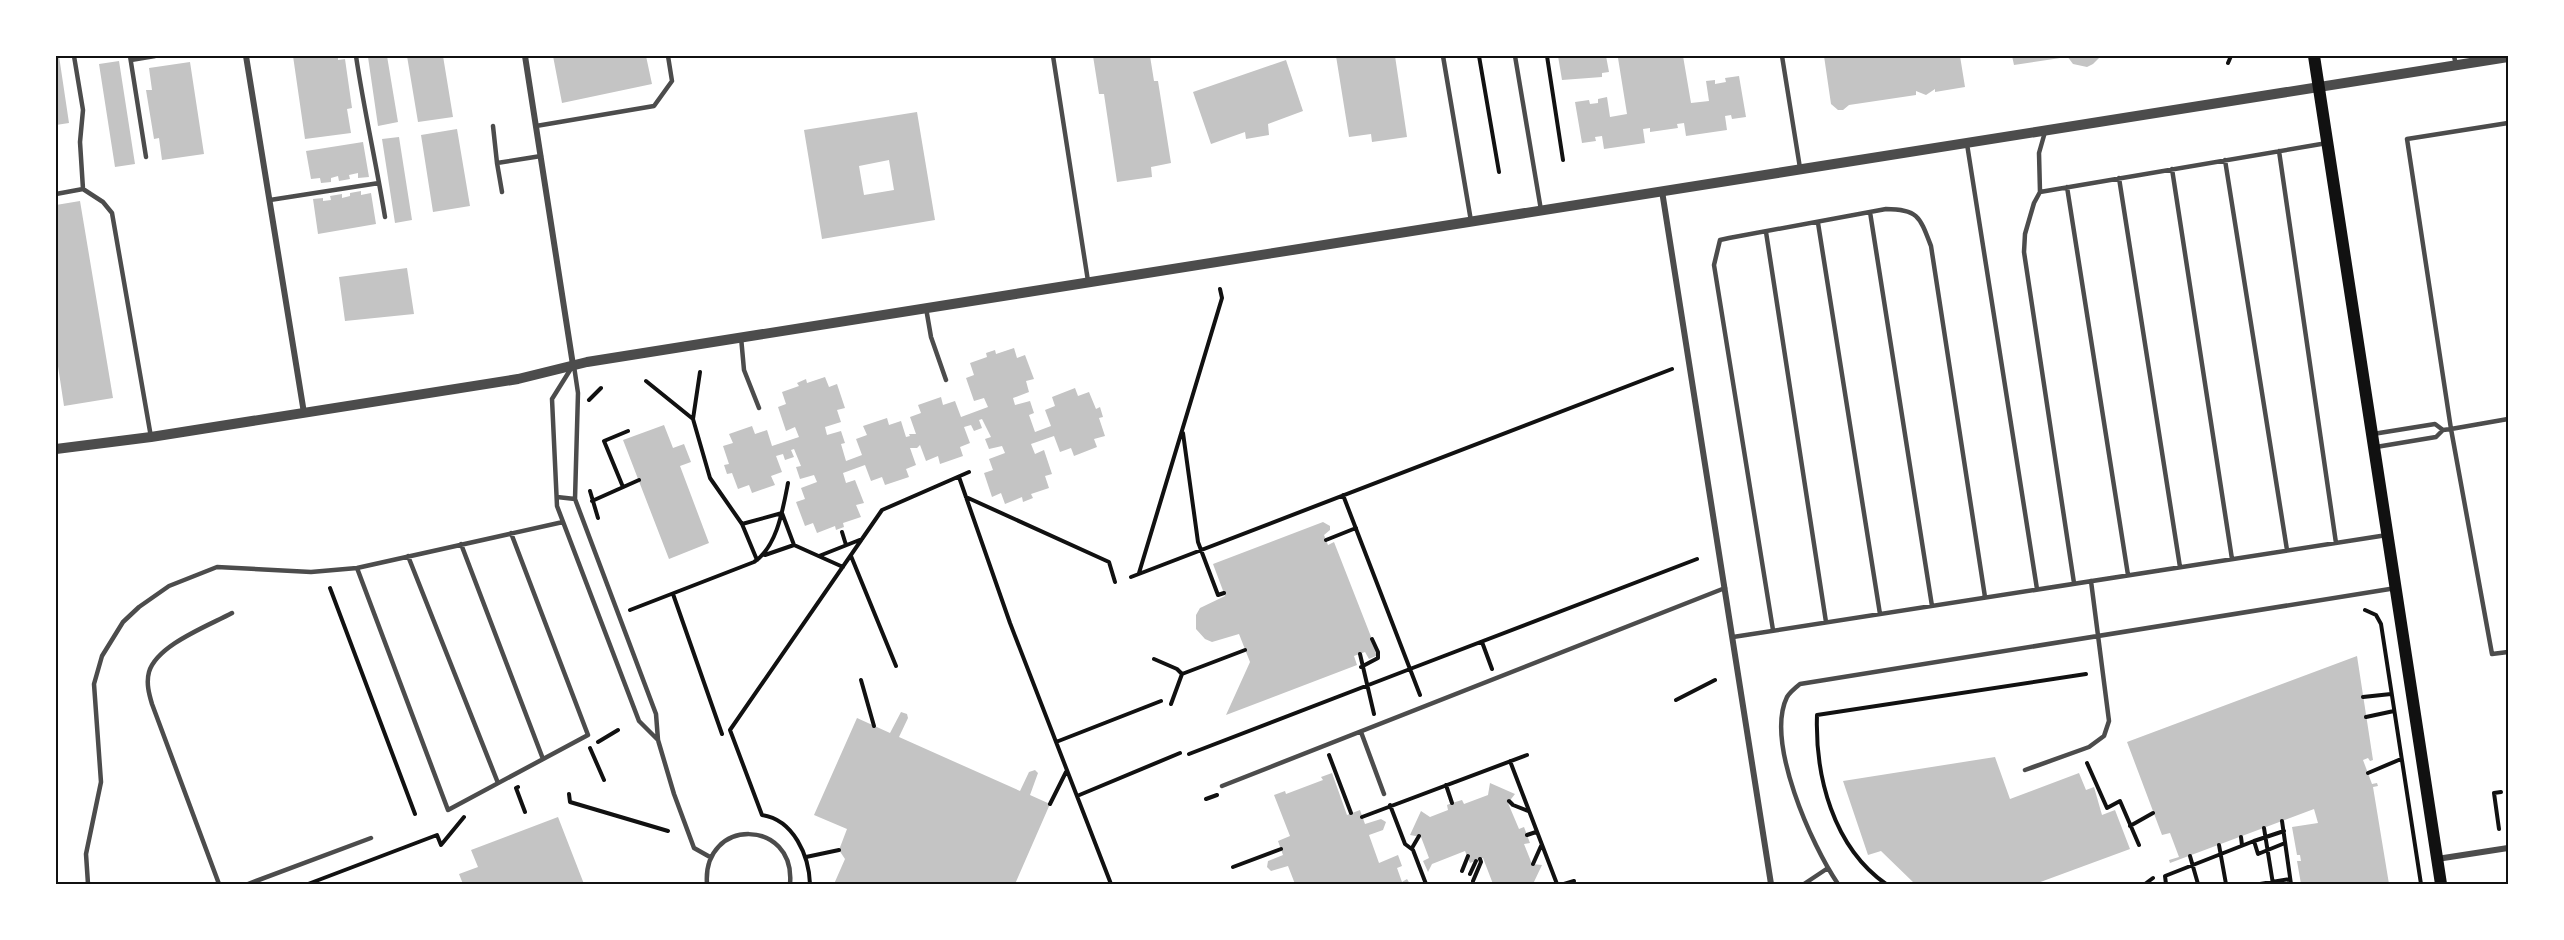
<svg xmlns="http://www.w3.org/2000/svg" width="2564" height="940" font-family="Lora,serif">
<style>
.building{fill:#c4c4c4;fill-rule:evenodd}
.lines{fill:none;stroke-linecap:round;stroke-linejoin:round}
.path{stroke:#111;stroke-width:4}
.service{stroke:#4c4c4c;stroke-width:4.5}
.minor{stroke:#4c4c4c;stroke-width:6}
.tertiary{stroke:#4c4c4c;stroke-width:10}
.secondary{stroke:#111;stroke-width:12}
.neatline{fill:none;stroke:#111;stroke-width:2}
</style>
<rect width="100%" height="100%" fill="#fff"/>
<path class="building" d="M56,56H59L69,123L56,125Z
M293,56H338V60L345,59L352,108L347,109L351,133L305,139Z
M387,56L398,122L378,126L368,57Z
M407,56H443L453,117L418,122Z
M553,56H646L652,84L562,103Z
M1093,56H1150L1154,81H1158L1171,163L1151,167L1152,177L1117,182L1104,94H1099Z
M1336,56H1395L1407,137L1372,142L1371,134L1349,137Z
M1558,56H1606L1609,72L1602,73V77L1562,80Z
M1633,56H1683L1691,103L1709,101L1706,81L1715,80V84L1726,82L1725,78L1739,76L1746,117L1732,119L1731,115L1725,116L1727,130L1686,136L1684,123L1677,124L1678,128L1650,132V128L1643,129L1645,143L1604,149L1602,136L1595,137L1596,141L1582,143L1575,102L1589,100L1590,104L1598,103V99L1607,97L1610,117L1627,114L1618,58Z
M1824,56H1960L1965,87L1935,92V89L1926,95L1916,91V95L1849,105L1843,110H1838L1831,104Z
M2012,56H2067V57L2014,65Z
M2067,56H2101L2093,64L2087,67L2073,64Z
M1286,60L1303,111L1268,124L1269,135L1246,139L1245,132L1211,144L1193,92Z
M119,61L135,164L115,167L99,64Z
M190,62L204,154L162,160L159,138L154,139L146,90H152L149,68Z
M917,112L935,220L822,239L804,130ZM889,160L894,190L864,195L859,166Z
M457,129L470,206L433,212L421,135Z
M399,137L412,220L395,223L382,139Z
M363,142L369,177L358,178V173L349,175L350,179L339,181L338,176L331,178V182L321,183L320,178L311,179L306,151Z
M361,191V195L371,193L376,224L318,234L313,199L323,198V201L331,200L330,196L342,194V198L350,196V193Z
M80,201L113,398L64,406L56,353V205Z
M407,268L414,314L345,321L339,277Z
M1014,348L1017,358L1025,355L1034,379L1026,381L1029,392L1013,398L1015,405L1030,401L1034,413L1029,415L1035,432L1051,426L1045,410L1055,406L1052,397L1075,388L1078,396L1089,392L1096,409L1100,407L1103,417L1099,418L1105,436L1094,439L1097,447L1074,456L1071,448L1060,452L1054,436L1031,444L1035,454L1044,450L1052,474L1045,476L1049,488L1031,494L1033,498L1023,502L1022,497L1005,504L1001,493L992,497L984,473L993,470L989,459L1005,453L1002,446L989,449L985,439L991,437L982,419L979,420L982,428L974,431L971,425L964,427L970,443L960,447L963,456L940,464L938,456L926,461L920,445L917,448H910L916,465L906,469L909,477L885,485L882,477L871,481L865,465L843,473L846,483L855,480L864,503L856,505L861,517L843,523L844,527L836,530L835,526L817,533L813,523L805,526L796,502L805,499L801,488L817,482L814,475L800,479L796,467L801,466L794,449L791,450L794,457L785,460L783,454L776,456L782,472L771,476L775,485L752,493L749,485L738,489L732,473L727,474L724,465L729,464L723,446L733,443L729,434L752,426L755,434L767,430L772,446L799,437L795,427L786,431L778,407L786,404L782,392L799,386L797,383L806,379L807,383L825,377L829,387L837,384L845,408L837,410L841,422L825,427L827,435L841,431L845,443L841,444L846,461L862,455L856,439L867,435L863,426L887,418L889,425L901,421L906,437L910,436L909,434H916L910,417L921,413L918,405L941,397L943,405L955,401L961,417L988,407L984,398L974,401L966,378L974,375L970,363L987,357L986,353L995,350L996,354Z
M664,425L673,448L684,444L691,462L680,466L709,543L669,559L623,440Z
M1323,522L1330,526V530L1324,535L1328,545L1334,542L1377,652L1376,656L1369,659L1365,652L1354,656L1357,665L1226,715L1250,662L1239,634L1212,642L1205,639L1196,629V615L1200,608L1225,596L1213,564Z
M2357,656L2373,760L2370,761L2368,758L2363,760L2372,784L2377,783L2378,786L2373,787L2389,884H2301L2297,861H2301L2300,855H2297L2292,827L2318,823L2314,809L2170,863L2169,860L2179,857L2170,833L2162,835L2127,742Z
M901,712L907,714L908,718L899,737L1020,791L1029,772L1035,770L1038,773L1030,795L1050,804L1015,884H834L845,859L839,850L847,829L814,815L857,718L890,733Z
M1995,757L2010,799L2079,773L2086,790L2094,787L2102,815L2115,810L2130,849L2035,884H1915L1881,851L1868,855L1843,781Z
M1332,773L1347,815L1360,810L1365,824L1381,819L1386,822L1383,830L1369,835L1379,863L1398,855L1402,866L1397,868L1402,882L1407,879L1410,884H1295L1288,866L1271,871L1267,867L1268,861L1283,855L1278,841L1290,836L1274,795L1285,791L1286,794L1323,780L1321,777Z
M1490,783L1515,794L1508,803L1519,829L1524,827L1530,843L1524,844L1532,864L1542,865L1533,884H1493L1483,858L1470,863L1465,851L1432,864L1428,872L1423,861L1429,858L1421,837L1410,835L1421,811L1430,817L1448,810L1447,805L1452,803L1462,800L1464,804L1488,795Z
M558,817L584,884H463L459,874L478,867L471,850Z"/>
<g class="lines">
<path class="path" d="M1479,56L1499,172
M1547,56L1563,160
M2228,63L2231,56
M646,381L693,419L700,372
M589,400L601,388
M693,419L710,478L742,524L782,513L794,545L765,555
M1183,433L1198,542L1218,595L1224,593
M959,477L1010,623L1111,884
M623,487L604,441L628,431
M590,491L598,518
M1343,495L1410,669L1697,559
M966,497L1109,562L1115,582
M592,501L639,480
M742,524L757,560
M842,532L846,545
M1326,540L1356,528
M794,545L843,567
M819,556L862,539
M851,556L896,666
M1139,573L1222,298L1220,289
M1131,577L1672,369
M330,588L415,814
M673,594L722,734
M630,610L754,562C777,547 783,509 788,483
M2365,610L2376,615L2381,624L2421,884
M1482,642L1492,669
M1360,654L1374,714
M1154,659L1177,669L1182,674
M1361,667L1378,658V652L1372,639
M861,680L874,726
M2363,697L2391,694
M1676,700L1715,680
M1171,704L1182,674L1245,650
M2366,717L2394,711
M598,742L618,730
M1056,742L1161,701
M590,748L604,780
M1189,754L1410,669L1420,695
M1329,755L1351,813
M1510,761L1557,884
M2087,763L2107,808L2120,801L2139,845
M2368,773L2401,759
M1446,785L1452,803
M518,787L516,788L525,812
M569,794L570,802L668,831
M1077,796L1180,753
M1206,799L1217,795
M1509,801L1513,805L1528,811
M1050,804L1066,772
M1390,805L1405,844L1413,850L1426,884
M1362,817L1527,755
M2282,821L2291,884
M2130,826L2153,813
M2264,828L2273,884
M2499,829L2494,793L2501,792
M2284,831L2254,841L2258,854L2285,843
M1527,835L1536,832
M2241,837L2242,845
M2219,845L2226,884
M1412,848L1419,836
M2190,856L2198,884
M806,857L839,850
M1533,864L1541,846
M1233,867L1281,849
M1462,871L1468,856
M1470,874L1476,861
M1473,881L1481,862L1480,859
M308,884L437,835L441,845L464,817
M810,884C809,856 794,820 762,815L730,730L882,510L969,472
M1564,884L1574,881
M1886,884C1833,847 1815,776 1817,715L2086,674
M2145,884L2153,878
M2166,884L2165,876L2254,841
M2260,884L2290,879"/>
<path class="service" d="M74,56L83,110L80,142L83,189
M130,56L146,157
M356,56C364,110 376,162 385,217
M1053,56L1088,281
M1443,56L1471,221
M1515,56L1541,210
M1782,56L1800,168
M2454,56L2456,65
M131,60L155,56
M2508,123L2407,139L2451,429L2508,419
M493,126L497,163
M536,126L654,106L672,81L668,56
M2045,132L2039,153L2040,192L2034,203L2025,234L2024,252L2074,583
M1967,144L2037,589
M2279,151L2336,543
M2225,160L2287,550
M2172,169L2232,559
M2119,178L2180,567
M2067,187L2128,575
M502,192L497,163L541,156
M2040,192L2327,143
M56,194L83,189L103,202L112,213L151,437
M270,200L379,183
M1870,212L1932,606
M1818,223L1880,614
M1766,232L1826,622
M926,308L931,337L946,380
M741,337L744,370L759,408
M574,366L578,393L575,499L656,714L658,740L674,794L694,848L710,857
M572,367L552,399L557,506L639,721L658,740
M2373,434L2435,424L2443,430
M2376,447L2436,437L2443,430L2451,429L2492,654L2508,652
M557,497L575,499
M461,544L543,759
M408,556L498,783
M357,568L448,810L588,735L511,533
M1773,630L1714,265L1720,240L1729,238L1886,209C1918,209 1920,217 1931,246L1985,597
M1733,637L2387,535
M1361,732L1384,794
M2025,770L2089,747L2104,736L2109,721L2091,581
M1222,786L1725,588
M88,884L86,854L101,782L94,684L102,656L123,622L139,607L169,586L217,567L311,572L357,568L563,522
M219,884L152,704C149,694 146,683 149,672C157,645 208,626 232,613
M248,884L371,838
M707,884C702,817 796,818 790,884
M1804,884L1828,868
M1838,884C1812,846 1765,742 1787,697C1790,692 1795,688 1800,684L2396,588"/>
<path class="minor" d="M246,56L304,413
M525,56L573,365
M1662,191L1771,884
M2437,859L2508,848"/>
<path class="tertiary" d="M56,449L151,437L518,379L587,362L2508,57"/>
<path class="secondary" d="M2314,56L2441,884"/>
</g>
<rect width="2564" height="940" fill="none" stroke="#ffffff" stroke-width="114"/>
<rect x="57" y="57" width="2450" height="826" class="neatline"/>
</svg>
